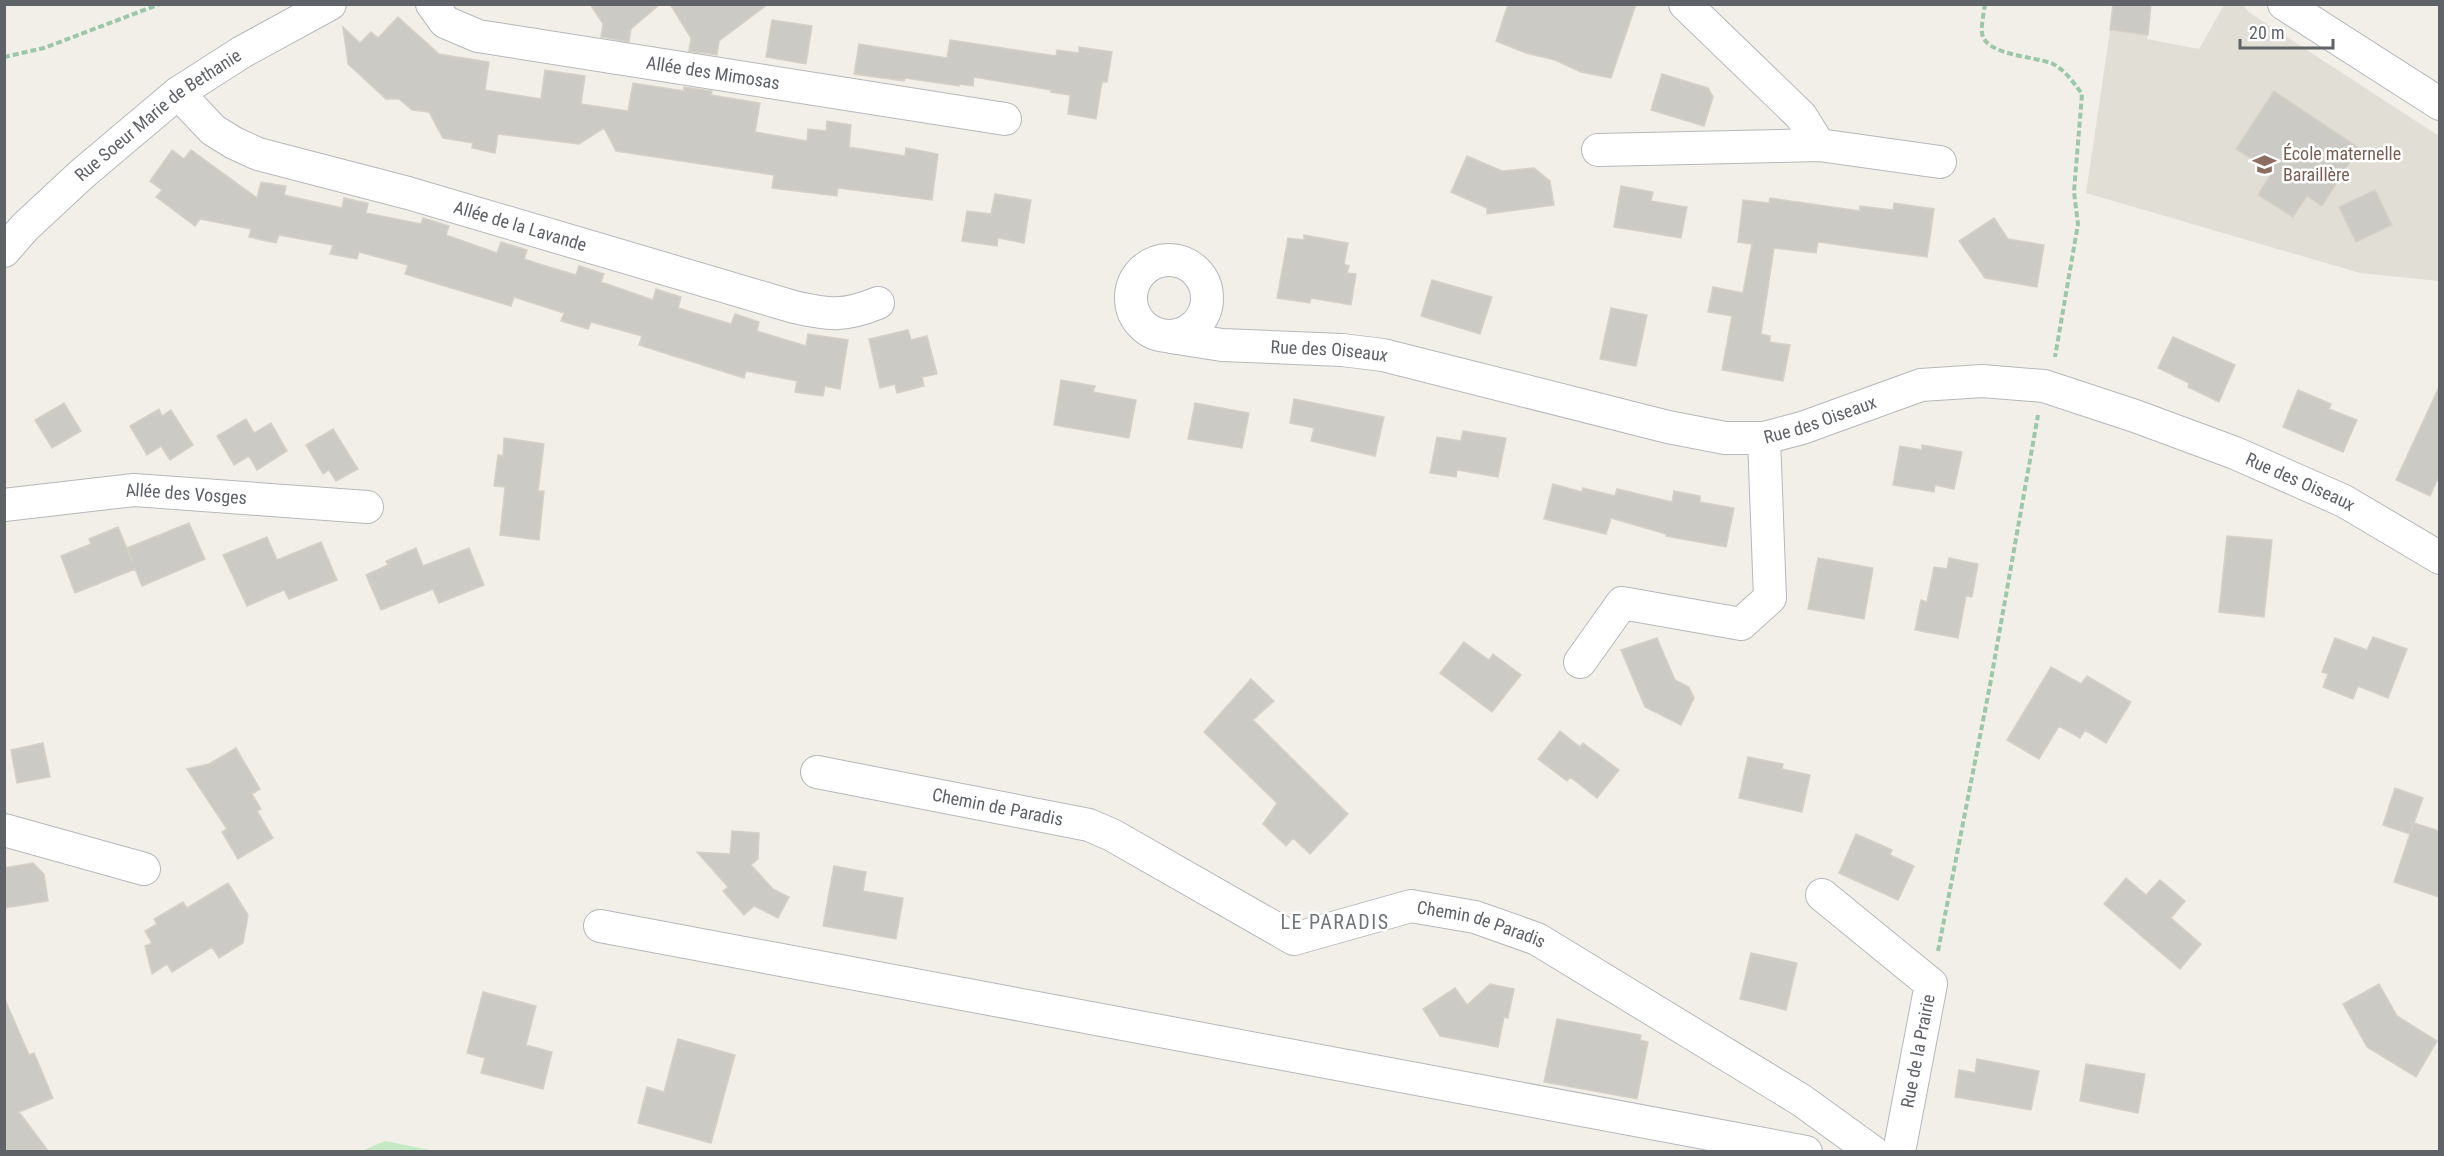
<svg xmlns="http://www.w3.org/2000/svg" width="2444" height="1156" font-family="'Roboto Condensed',sans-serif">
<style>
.education{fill:#e1ded6}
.green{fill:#c5e8c5}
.building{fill:#cccac5;stroke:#d6d1c6;stroke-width:1.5}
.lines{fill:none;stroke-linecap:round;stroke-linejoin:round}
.minor-casing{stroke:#b5b8bc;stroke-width:34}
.path{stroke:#9cc7a9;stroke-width:4;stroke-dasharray:6 3;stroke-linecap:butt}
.minor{stroke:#fff;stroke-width:32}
.labels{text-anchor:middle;stroke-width:5;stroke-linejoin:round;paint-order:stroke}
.street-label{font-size:18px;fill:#5f6368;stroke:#fff}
.education-label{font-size:18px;fill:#785e54;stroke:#fff;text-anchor:start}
.neighbourhood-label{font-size:20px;letter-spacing:1.5px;fill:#70757a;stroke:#fff}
</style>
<rect width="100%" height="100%" fill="#f1efe8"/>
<path class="education" d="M2224,5H2243L2250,13L2439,136V281L2360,273L2086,193L2110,31L2147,35V39L2199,49Z"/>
<path class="green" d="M385,1141L435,1151H362Z"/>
<path class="building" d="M590,4H660L631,29L629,42L601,37L603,24Z
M670,4H768L719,41L717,55L689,51L691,38Z
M1508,4H1636L1611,78L1581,72L1555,60L1526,53L1496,41Z
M2113,4H2151L2148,35L2110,30Z
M398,17L439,54L489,62L485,90L541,99L545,70L585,76L581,104L628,111L633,83L684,91V87L712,91L711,95L760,103L755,132L807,141L808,129L826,131L827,121L851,125L849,147L905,156L906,148L938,154L932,200L838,188L837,196L772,188L774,175L616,151L604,128L579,144L498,134L495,153L472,148L473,143L443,138L429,112L412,110L399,99H386L348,64L343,27L360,43L371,32L378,38Z
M772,20L812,26L806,64L766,57Z
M950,40L1056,56L1057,50L1079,53V47L1112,52L1107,82H1102L1096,119L1068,114L1070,95L1051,92V90L974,77L973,86L959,84V86L905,78L904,81L854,74L859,44L947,58Z
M1662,74L1708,88L1713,97L1704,126L1651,110Z
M2274,91L2359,148L2322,206L2307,196L2293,217L2258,195L2272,172L2236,149Z
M172,150L184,159L191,150L257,198L261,182L286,186L284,195L342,208L344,198L357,201L368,203L366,213L421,224L423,218L449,226L446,235L497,253L501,242L527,250L524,259L549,267L576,275L579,266L592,270L604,274L601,282L653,300L656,289L681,297L678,308L731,324L735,314L759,322L757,331L806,346L808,334L848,340L840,389L825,386L823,396L795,392L797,381L746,371L744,378L639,345L642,336L591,322L588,329L561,321L564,313L514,297L511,306L405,274L408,265L359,252L357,259L330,254L333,245L279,235L276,243L262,240L249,237L251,229L200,219L195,226L156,197L162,190L150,181Z
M1467,156L1502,171L1534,168L1550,181L1554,205L1487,214V208L1451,192Z
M1621,186L1653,192L1651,201L1687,207L1681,238L1614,227Z
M2375,190L2392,225L2356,242L2339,207Z
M995,194L1031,200L1024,243L998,238L997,246L962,241L967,211L991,214Z
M1770,198L1860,211V206L1893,210L1894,203L1934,209L1927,257L1818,242L1816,253L1774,248L1761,334L1770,336V342L1790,345L1783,381L1722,370L1732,316L1708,312L1713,287L1743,293L1752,244L1738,242L1743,200L1769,203Z
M1994,218L2008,239L2044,245L2037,287L1985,278L1959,241Z
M1304,235L1348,243L1344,264L1349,266L1347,273L1356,274L1351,305L1311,298L1310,303L1277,298L1288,238L1304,240Z
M1432,280L1492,297L1480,334L1421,316Z
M1611,308L1647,315L1636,366L1600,359Z
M908,330L911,340L927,336L937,374L922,377L924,386L897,393L895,384L880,388L869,339Z
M2173,337L2235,365L2219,402L2188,387L2189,383L2158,368Z
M1061,380L1095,386L1093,392L1136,400L1129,438L1054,425Z
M2439,387V476L2430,496L2396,480Z
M2298,390L2331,404L2329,409L2357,420L2343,452L2283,427Z
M1294,399L1384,417L1375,456L1311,441L1314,428L1290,423Z
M64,403L81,431L52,448L35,420Z
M1195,403L1249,413L1242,448L1188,439Z
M159,409L162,416L171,410L193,445L170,460L161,446L147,455L130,426Z
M246,419L254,433L271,423L287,451L257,470L249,456L234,465L217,436Z
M333,429L358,469L336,481L329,470L323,474L306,445Z
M1463,431L1506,438L1498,477L1457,470L1456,477L1430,473L1437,437L1461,441Z
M504,438L544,444L538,491H544L539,540L500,535L505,487L494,486L498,455L503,456Z
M1922,445L1962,452L1954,489L1935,485L1934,492L1893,485L1900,446L1922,450Z
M1553,484L1582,492L1583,488L1615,496L1617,489L1672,502L1674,491L1700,496V502L1734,508L1726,547L1666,536V534L1611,518L1606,534L1544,519Z
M189,523L205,559L142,586L135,569L75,593L61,556L91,544L89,539L118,527L133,563L127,548Z
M2227,536L2272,540L2264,617L2219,612Z
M267,537L277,560L321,542L337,580L289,599L284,590L247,606L223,555Z
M416,548L423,566L469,548L484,585L439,603L433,589L381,610L366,575L388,565L386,561Z
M1818,558L1873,568L1864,619L1808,609Z
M1949,558L1978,564L1972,597L1966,596L1958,638L1915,630L1921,600L1927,602L1934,567L1947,569Z
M2373,637L2407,649L2388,698L2358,686L2353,699L2323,687L2328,674L2322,672L2335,638L2367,650Z
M1657,638L1675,680L1689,687L1694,698L1681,725L1645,707L1621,650Z
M1464,642L1489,660L1493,654L1521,675L1492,712L1440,673Z
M2051,667L2081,684L2087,676L2131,702L2106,743L2085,730L2080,738L2059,726L2039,759L2007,740Z
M1251,679L1274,701L1253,720L1348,814L1310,854L1293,838L1286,846L1263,824L1277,803L1204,732Z
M1560,731L1580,747L1583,743L1619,770L1597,798L1570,777L1567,781L1538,759Z
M43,743L50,777L17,783L11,750Z
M236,748L260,789L252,794L261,809L257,811L273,838L238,859L222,832L227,829L187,769L209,764Z
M1748,757L1783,764L1782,769L1810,775L1802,812L1739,798Z
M2395,788L2423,798L2414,823L2439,831V897L2394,882L2413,825L2410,834L2383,825Z
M732,831L759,833L758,859L751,865L773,889L789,897L778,918L754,906L744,915L723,891L728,887L697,852L730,854Z
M1856,834L1892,850L1890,855L1914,866L1898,900L1839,873Z
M33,863L44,874L48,901L4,908V868Z
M834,866L866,872L863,891L903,898L896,939L823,926Z
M2126,878L2146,895L2160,880L2185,901L2171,918L2201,944L2180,969L2104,904Z
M228,883L248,915L243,943L219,958L212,947L172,972L167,964L152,974L145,946L152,943L145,931L157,924L154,919L183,902L187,908Z
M1751,953L1797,963L1786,1010L1740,999Z
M1490,984L1514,989L1508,1018L1504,1017L1498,1047L1440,1036L1423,1009L1455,988L1467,1005Z
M2379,984L2397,1016L2437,1041L2416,1077L2367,1047L2343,1004Z
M483,992L536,1006L526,1045L552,1052L543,1089L481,1073L485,1058L467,1053Z
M4,997L29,1055L34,1053L53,1098L19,1112L49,1152H4Z
M1557,1019L1641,1035L1640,1040L1648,1042L1637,1099L1544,1082Z
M678,1039L735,1055L711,1143L638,1123L647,1087L664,1092Z
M1977,1059L2039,1071L2031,1110L1955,1097L1959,1070L1975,1073Z
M2086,1064L2145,1074L2138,1113L2080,1101Z"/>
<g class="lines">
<defs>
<g id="minor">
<path id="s1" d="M432,4L445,22L478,36L1005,119"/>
<path d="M1685,4L1801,116L1819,145"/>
<path d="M2284,4L2440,104"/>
<path id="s2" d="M178,93L213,130L234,143L258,154L408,193L794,307C830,315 843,317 878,303"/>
<path d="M1598,150L1819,145L1940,162"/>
<path id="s3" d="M4,251L25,227L82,174L178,93L242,52L330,4"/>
<circle cx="1169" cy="298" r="38"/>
<path id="s4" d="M1171,337L1222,345L1342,350L1383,355L1668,427L1725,438H1764L1802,428L1921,385L1982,381L2044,386L2135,416L2235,453L2344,501L2440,558"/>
<path id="s5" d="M4,505L134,490L367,507"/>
<path d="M1580,662L1622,603L1741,624L1770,598L1764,438"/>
<path id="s6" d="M817,772L1089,825L1112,835L1294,939L1411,906L1475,917L1537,939L1801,1100L1873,1152"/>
<path d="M4,830L144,869"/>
<path d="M1822,895L1931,984L1899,1152"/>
<path d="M600,926L1806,1152"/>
</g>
</defs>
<use href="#minor" class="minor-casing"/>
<path class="path" d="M1985,4C1984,13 1981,24 1982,33C1985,56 2036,56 2053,64C2065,70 2074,83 2082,94L2074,192L2078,224L2055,357
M4,57L44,48L160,4
M1938,951L1990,685L2038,415"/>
<use href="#minor" class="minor"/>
</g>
<defs>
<symbol id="school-bare" viewBox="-9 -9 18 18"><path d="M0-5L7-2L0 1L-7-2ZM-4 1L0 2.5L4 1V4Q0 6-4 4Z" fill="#8d6e63" stroke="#fff" stroke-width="2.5" paint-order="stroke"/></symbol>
</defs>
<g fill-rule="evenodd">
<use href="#school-bare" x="2248" y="148" width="33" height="33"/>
</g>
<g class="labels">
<g class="street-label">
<text dy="6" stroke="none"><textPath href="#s1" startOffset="296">Allée des Mimosas</textPath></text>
<text dy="6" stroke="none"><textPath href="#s3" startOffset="206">Rue Soeur Marie de Bethanie</textPath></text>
<text dy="6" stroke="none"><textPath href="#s2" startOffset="374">Allée de la Lavande</textPath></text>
<text dy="6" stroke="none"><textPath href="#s4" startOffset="159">Rue des Oiseaux</textPath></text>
<text dy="6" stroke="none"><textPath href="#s4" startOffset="663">Rue des Oiseaux</textPath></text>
<text dy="6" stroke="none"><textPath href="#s4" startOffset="1167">Rue des Oiseaux</textPath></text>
<text dy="6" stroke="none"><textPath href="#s5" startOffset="183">Allée des Vosges</textPath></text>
<text dy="6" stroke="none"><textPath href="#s6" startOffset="184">Chemin de Paradis</textPath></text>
<text dy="6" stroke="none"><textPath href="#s6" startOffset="706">Chemin de Paradis</textPath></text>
<text transform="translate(1918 1051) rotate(-79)" y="6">Rue de la Prairie</text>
</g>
<g class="education-label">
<text x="2283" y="160">École maternelle<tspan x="2283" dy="21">Baraillère</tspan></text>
</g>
<g class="neighbourhood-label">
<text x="1335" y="929">LE PARADIS</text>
</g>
</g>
<rect width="2444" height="1156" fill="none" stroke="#5f6368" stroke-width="12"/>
<path d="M2240 39v9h93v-9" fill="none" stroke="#5f6368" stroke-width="3"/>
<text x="2249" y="39" font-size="18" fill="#5f6368" stroke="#ffffff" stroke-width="4.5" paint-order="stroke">20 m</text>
</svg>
